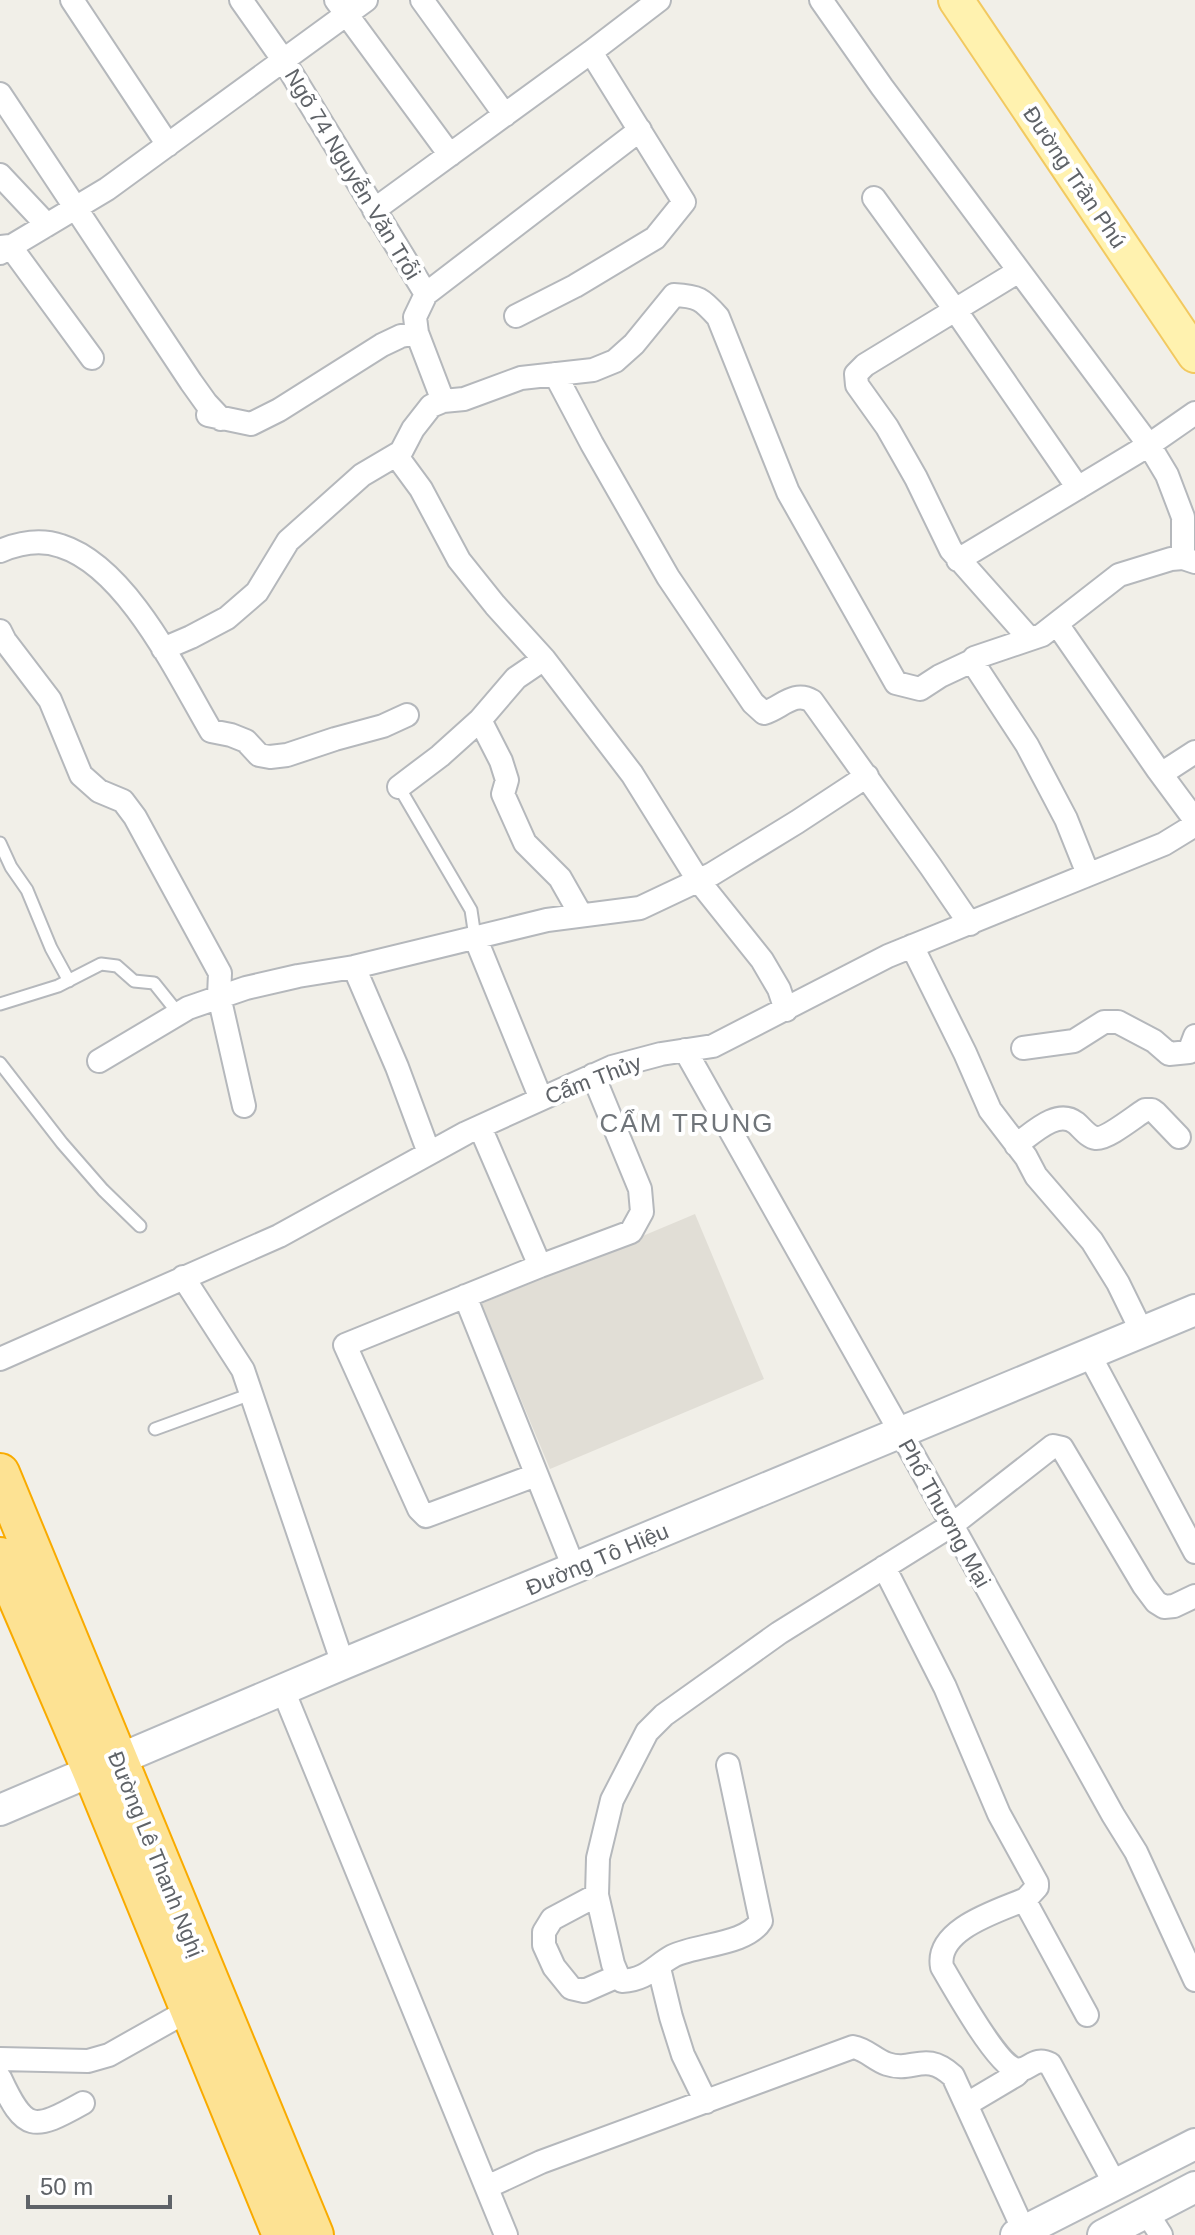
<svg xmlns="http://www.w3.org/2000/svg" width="1195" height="2235" font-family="Arial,sans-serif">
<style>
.education{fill:#e1ded6}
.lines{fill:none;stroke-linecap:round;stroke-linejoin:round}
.lane-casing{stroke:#b5b8bc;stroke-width:15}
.street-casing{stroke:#b5b8bc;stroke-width:26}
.secondary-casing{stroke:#b6babf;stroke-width:34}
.primary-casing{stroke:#f2c960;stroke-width:38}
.highway-casing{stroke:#f9ab00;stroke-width:42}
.lane{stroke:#fff;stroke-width:11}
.street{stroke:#fff;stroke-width:22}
.secondary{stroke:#fff;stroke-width:30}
.primary{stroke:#fff2af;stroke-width:34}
.highway{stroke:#fde293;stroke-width:38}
.labels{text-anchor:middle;stroke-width:8;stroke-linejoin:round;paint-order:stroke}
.street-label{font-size:22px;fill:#5f6368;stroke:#fff}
.quarter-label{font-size:26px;letter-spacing:2px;fill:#70757a;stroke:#fff}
</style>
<rect width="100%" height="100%" fill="#f1efe8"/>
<path class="education" d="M695,1214L764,1379L550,1469L481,1304Z"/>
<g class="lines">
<defs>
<path id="lane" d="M399,787L471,910L475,937
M0,843L11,867L27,890L51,948L69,981
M0,1004L58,986L101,964L117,966L134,981L154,983L178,1013
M0,1063L62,1143L103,1190L140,1226
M155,1429L251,1394"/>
<path id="street" d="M72,0L168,145
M241,0L284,61L426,294L415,317L417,333L443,401
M336,0L450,155
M422,0L505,115
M821,0L882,87L1149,445L1167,475L1183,517V558
M0,94L191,382L206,403L221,419
M0,175L47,225
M874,198L956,311L1078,488
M374,210L591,52L659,0
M0,247L10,246L92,358
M0,253L107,189L366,0
M1019,271L865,365L856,374L857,385L887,427L916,478L951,550L1029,638
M426,294L640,130
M516,316L575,286L655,238L684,202L591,52
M555,374L592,444L668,577L753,703L764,713C781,708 794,690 812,701L931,867L970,924
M208,415L251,424L279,410L382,345L401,336L417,333
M396,455L421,489L459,560L495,605L544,659L632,774L698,880L762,960L779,989L786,1010
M0,551C19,543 41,539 61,546C127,567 177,673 211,731L231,735L246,741L259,755L270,757L287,755L335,739L383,726L407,715
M958,560L1149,445L1195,413
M1057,624L1158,770L1195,820
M0,631L5,641L50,700L81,775L99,791L123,801L135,817L220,973L219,996L244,1106
M163,649L191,637L227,618L257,592L288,541L362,475L401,452L413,429L431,406L443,401L464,399L521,378L593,370L615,361L634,344L674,295C698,296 702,299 718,317L788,492L896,683L920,689L940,676L972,661L974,658L1042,635L1119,575L1171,559L1183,558L1195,562
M972,661L1027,745L1066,819L1086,869L1085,876
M480,720L501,761L507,780L503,794L525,843L560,878L581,915
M1161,774L1195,752
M399,787L440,756L480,720L516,678L544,659
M475,937L541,1099
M912,946L965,1053L990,1110L1026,1157L1036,1176L1092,1241L1118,1283L1142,1332
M354,967L397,1067L429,1153
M1023,1048L1074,1041L1104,1022H1118L1154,1041L1169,1054L1189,1052L1195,1036
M685,1050L901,1433L1113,1815L1136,1852L1195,1980
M99,1061L188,1008L246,988L298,976L354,967L547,920L640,908L712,874L797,822L867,776
M480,1127L540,1266
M1016,1145C1032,1134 1057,1108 1076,1123C1082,1128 1088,1137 1096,1138C1107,1139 1134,1117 1145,1110H1152L1156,1113L1179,1137
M183,1277L243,1370L343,1664
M465,1296L574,1568
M1089,1354L1195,1552
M0,1359L279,1236L466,1133L612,1067L661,1054L713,1046L888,956L1164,844L1195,825
M536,1475L426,1516L419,1509L345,1345L540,1266L631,1232L642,1212L640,1189L593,1075
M884,1567L945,1687L999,1814L1037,1883V1887L1026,1899V1903L1087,2015
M283,1690L506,2235
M728,1765L761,1921C746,1945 698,1944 673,1956C653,1967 648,1979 622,1981L618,1976L613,1964L597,1895L598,1858L612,1800L647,1732L664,1715L779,1633L952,1525L1053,1446L1062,1448L1144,1586L1156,1602L1164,1607L1174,1606L1195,1596
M597,1895L552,1919L544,1932V1945L554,1967L571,1988L584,1991L618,1976
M1026,1899C998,1911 935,1929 942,1967C953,1986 997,2064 1015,2069C1029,2073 1033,2055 1050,2064L1115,2184
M659,1968L671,2017L683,2055L706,2102
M0,2059L88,2061L109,2055L189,2010
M0,2078C25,2132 33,2131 83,2103
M967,2104L1016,2075L1022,2069
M487,2187L541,2162L853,2047C866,2049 875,2060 887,2064C914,2073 924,2050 953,2076L1024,2231
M1147,2213L1161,2235"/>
<path id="secondary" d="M0,1810L343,1664L1195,1310
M1016,2235L1195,2144
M1103,2235L1195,2187"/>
<path id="primary" d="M956,0L1195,355"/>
<path id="highway" d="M0,1473L314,2235
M0,1557L92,1771L282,2235"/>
</defs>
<use href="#lane" class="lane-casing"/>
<use href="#street" class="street-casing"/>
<use href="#secondary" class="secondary-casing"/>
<use href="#primary" class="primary-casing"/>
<use href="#highway" class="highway-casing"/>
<use href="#lane" class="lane"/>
<use href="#street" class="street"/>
<use href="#secondary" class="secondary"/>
<use href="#primary" class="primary"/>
<use href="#highway" class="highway"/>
</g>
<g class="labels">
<g class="street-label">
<text transform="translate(353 174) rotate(59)" y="8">Ngõ 74 Nguyễn Văn Trỗi</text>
<text transform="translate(1075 177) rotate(56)" y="8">Đường Trần Phú</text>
<text transform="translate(593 1079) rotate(-21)" y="8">Cẩm Thủy</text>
<text transform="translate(945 1513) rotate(61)" y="8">Phố Thương Mại</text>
<text transform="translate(597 1559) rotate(-23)" y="8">Đường Tô Hiệu</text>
<text transform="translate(156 1854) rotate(68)" y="8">Đường Lê Thanh Nghị</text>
</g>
<g class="quarter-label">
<text x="687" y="1132">CẨM TRUNG</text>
</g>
</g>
<path d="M28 2195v12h142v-12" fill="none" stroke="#5f6368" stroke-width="4"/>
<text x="40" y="2195" font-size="24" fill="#5f6368" stroke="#ffffff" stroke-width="6" paint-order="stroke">50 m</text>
</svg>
